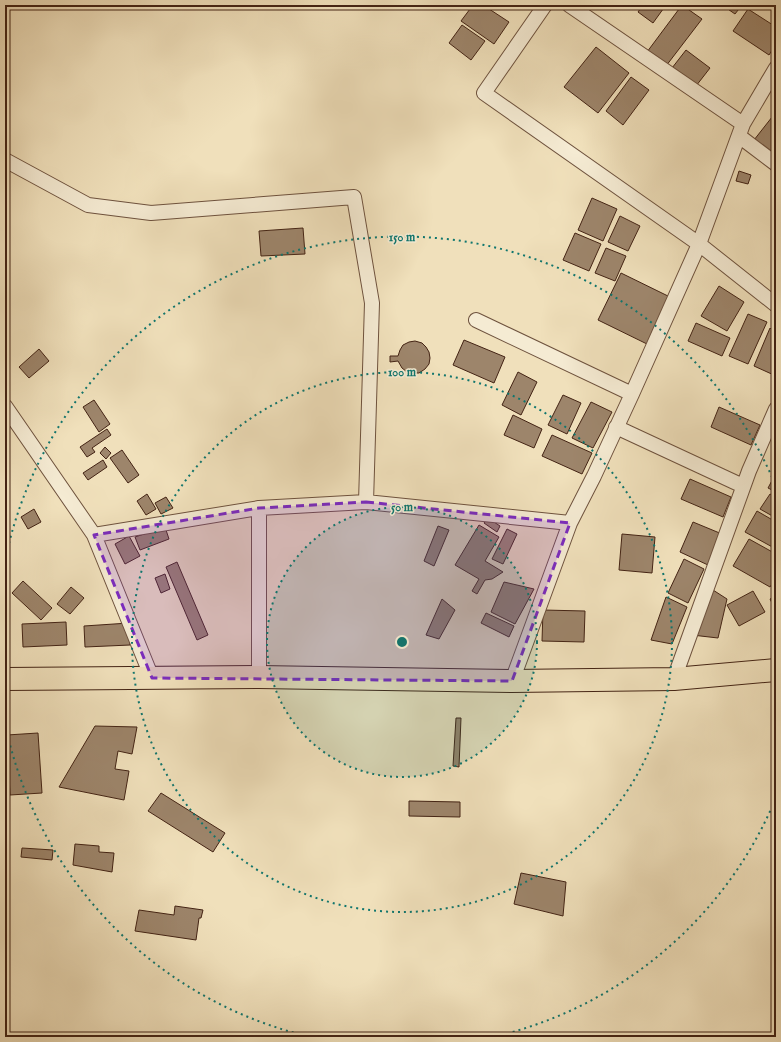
<svg xmlns="http://www.w3.org/2000/svg" width="781" height="1042" font-family="'IM FELL English',serif">
<style>
.building{fill:#9d856b;stroke:#432314}
.lines{fill:none;stroke-linecap:round;stroke-linejoin:round}
.minor-casing{stroke:#6e523e;stroke-width:16}
.trunk-casing{stroke:#432314;stroke-width:24}
.minor{stroke:#f5ebd3;stroke-width:14}
.trunk{stroke:#f0e0bb;stroke-width:22}
.marked{fill:#7b2cbf;fill-opacity:0.2;stroke:#7b2cbf;stroke-width:3;stroke-dasharray:8 5;stroke-linejoin:round}
.ring{fill:none;stroke:#0f766e;stroke-width:2;stroke-dasharray:2 4}
.centre{fill:#0f766e;stroke:#f5ebd3;stroke-width:2}
.ring-label{font-size:12px;text-anchor:middle;font-weight:bold;fill:#0f766e;stroke:#f5ebd3;stroke-width:3;stroke-linejoin:round;paint-order:stroke}
</style>
<rect width="100%" height="100%" fill="#f0e0bb"/>
<filter id="stains"><feTurbulence type="fractalNoise" baseFrequency=".005" numOctaves="4"/><feColorMatrix values="0 0 0 0 .2 0 0 0 0 .09 0 0 0 0 .02 0 0 0 .5 -.17"/></filter>
<radialGradient id="worn" r=".72"><stop offset=".6" stop-color="#630" stop-opacity="0"/><stop offset="1" stop-color="#630" stop-opacity=".3"/></radialGradient>
<path class="building" d="M473,5H483L509,22L494,44L461,21Z
M643,5H666L653,23L638,12Z
M682,5L702,19L666,66L647,52Z
M722,5H742L735,14Z
M748,9L776,27V44L769,55L733,31Z
M462,25L485,41L471,60L449,43Z
M596,47L629,73L598,113L564,87Z
M686,50L710,68L696,86L672,68Z
M631,77L649,90L623,125L606,111Z
M776,112V157L754,140Z
M739,171L751,175L748,184L736,181Z
M592,198L617,209L603,241L578,230Z
M620,216L640,226L628,251L608,242Z
M303,228L305,254L261,256L259,231Z
M575,233L601,244L589,271L563,260Z
M606,248L626,256L615,281L595,273Z
M621,273L670,297L647,344L598,320Z
M719,286L744,302L727,331L701,316Z
M748,314L767,322L748,364L729,356Z
M696,323L730,338L722,356L688,341Z
M770,328L776,334V376L754,366Z
M464,340L505,357L494,383L453,365Z
M415,341L422,343L426,347L429,352L430,358L429,364L425,369L419,373H413L407,372L402,368L398,361L390,362V356H398L400,350L403,345L409,342Z
M39,349L49,361L29,378L19,367Z
M518,372L537,382L521,415L502,405Z
M563,395L581,403L567,434L548,425Z
M94,400L110,424L99,432L83,407Z
M591,402L612,412L593,448L572,438Z
M719,407L760,425L751,445L711,427Z
M513,415L542,429L534,448L504,435Z
M107,429L111,435L92,448L95,452L87,457L80,447Z
M552,435L592,453L582,474L542,456Z
M105,447L111,453L106,459L100,453Z
M122,450L139,475L128,483L110,458Z
M103,460L107,467L88,480L83,473Z
M776,473V492L768,488Z
M690,479L731,497L723,517L681,499Z
M147,494L156,509L146,515L137,501Z
M770,494L776,497V518L760,509Z
M166,497L173,508L161,514L155,503Z
M34,509L41,522L28,529L21,517Z
M757,511L776,522V549L745,532Z
M488,518L500,526L497,532L484,523Z
M693,522L722,534L708,565L680,552Z
M479,525L499,537L485,561L503,572L492,579L485,580L477,594L472,591L479,579L455,565Z
M438,526L449,530L434,566L424,561Z
M165,527L169,539L140,550L135,537Z
M507,529L517,534L503,564L492,559Z
M622,534L655,537L652,573L619,570Z
M129,536L140,556L125,564L115,544Z
M749,539L776,554V577L770,587L733,566Z
M684,559L704,569L688,603L668,593Z
M177,562L208,635L197,640L166,567Z
M165,574L170,589L161,593L155,578Z
M23,581L52,608L41,620L12,593Z
M504,582L534,589L515,624L491,612Z
M71,587L84,598L70,614L57,604Z
M713,590L727,599L718,638L692,635Z
M753,591L765,612L739,626L727,605Z
M776,596V611L770,599Z
M666,597L687,607L672,644L651,640Z
M442,599L455,610L439,639L426,635Z
M543,610L585,611L584,642L542,641Z
M486,613L514,626L509,637L481,623Z
M66,622L67,645L23,647L22,624Z
M129,623L130,645L85,647L84,626Z
M456,718H461L459,767L453,766Z
M95,726L137,727L132,754L118,751L115,769L129,771L124,800L59,787Z
M38,733L42,793L10,795L7,735Z
M161,793L225,833L213,852L148,811Z
M409,801L460,802V817L409,816Z
M75,844L99,846V852L114,853L112,872L73,865Z
M22,848L53,850L52,860L21,857Z
M521,873L566,882L563,916L514,904Z
M175,906L203,910L201,918H199L196,940L135,931L139,910L174,915Z"/>
<g class="lines">
<defs>
<path id="minor" d="M545,5L484,93L699,244L743,124L569,5
M743,124L776,68
M739,136L776,164
M5,160L88,205L151,213L354,197L372,303L366,502
M476,320L632,394
M5,406L94,535
M616,427L743,486
M259,677V508L366,502L570,523
M152,678L94,535L259,508
M674,679L749,471L776,409
M512,681L570,523L594,476L632,394L699,244L776,305"/>
<path id="trunk" d="M5,679L259,677L512,681L674,679L776,670"/>
</defs>
<use href="#minor" class="minor-casing"/>
<use href="#trunk" class="trunk-casing"/>
<use href="#minor" class="minor"/>
<use href="#trunk" class="trunk"/>
</g>
<path class="marked" d="M366,502L570,523L512,681L152,678L94,535L259,508Z"/>
<circle cx="402" cy="642" r="135" fill="#0f766e" fill-opacity=".12"/>
<g class="ring">
<circle cx="402" cy="642" r="135"/>
<circle cx="402" cy="642" r="270"/>
<path d="M775 800A405 405 0 0 1 493 1037M311 1037A405 405 0 0 1 5 723M5 561A405 405 0 0 1 775 484"/>
</g>
<circle cx="402" cy="642" r="6" class="centre"/>
<g class="ring-label">
<text x="402" y="241">150 m</text>
<text x="402" y="376">100 m</text>
<text x="402" y="511">50 m</text>
</g>
<rect width="781" height="1042" fill="none" stroke="#f0e0bb" stroke-width="20"/>
<rect x="6" y="6" width="769" height="1030" fill="none" stroke="#432314" stroke-width="2"/>
<rect x="10" y="10" width="761" height="1022" fill="none" stroke="#432314"/>
<rect width="100%" height="100%" filter="url(#stains)"/>
<rect width="100%" height="100%" fill="url(#worn)"/>
</svg>
